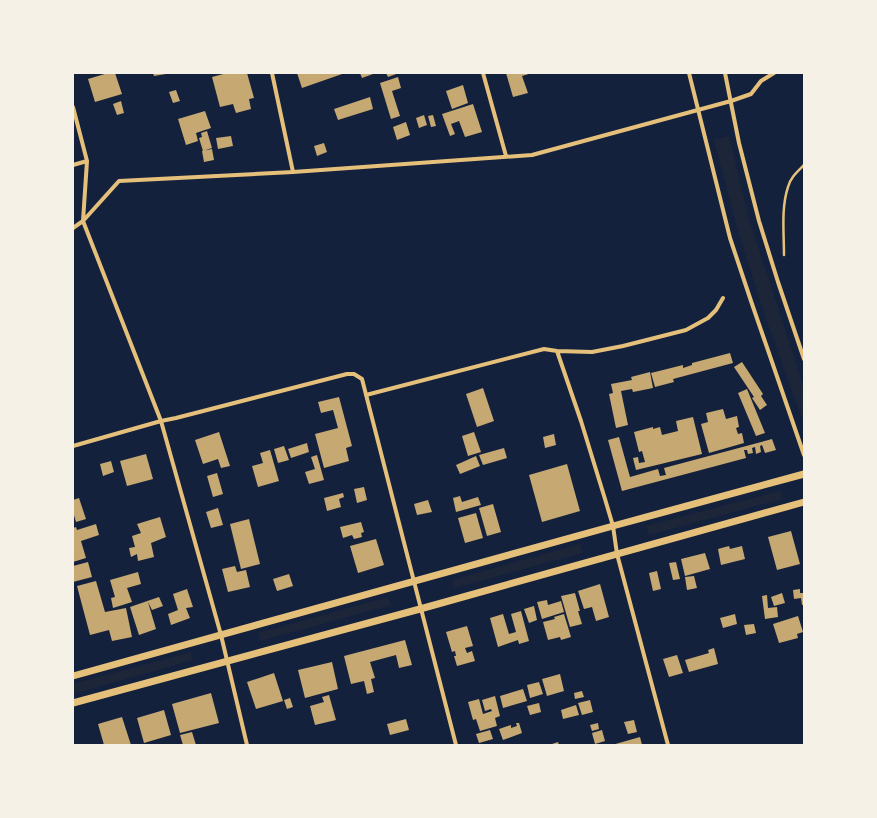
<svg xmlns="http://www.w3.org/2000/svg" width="877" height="818" font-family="'PT Sans',sans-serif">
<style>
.green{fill:#1d2539}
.building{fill:#c6a872}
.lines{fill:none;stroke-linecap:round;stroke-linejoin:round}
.path{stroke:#e5c07b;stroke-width:2.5}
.minor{stroke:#e5c07b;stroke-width:4}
.tertiary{stroke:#e5c07b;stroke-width:7}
</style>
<rect width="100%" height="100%" fill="#14213d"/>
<path class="green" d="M729,136L749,219L804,388V424L764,313L736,224L714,140Z
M780,491L782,499L649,535L646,526Z
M580,544L582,553L454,588L452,580Z
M388,597L391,605L260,641L258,633Z
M191,652L193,660L73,694V684Z"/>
<path class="building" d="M108,73H115L122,94L95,102L88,79Z
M153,73H165L166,74L154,76Z
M227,73H247L254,98L249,99L251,109L236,113L233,104L220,107L212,77Z
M297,73H345L302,88Z
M360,73H373V74L362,78Z
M386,73H399L388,77Z
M506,73H532L522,76L528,93L513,97Z
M398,77L401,88L392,91L400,116L391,119L380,83Z
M463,85L468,103L452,109L446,91Z
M176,90L180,101L173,103L169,92Z
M370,97L373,109L338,120L334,109Z
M121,101L124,113L117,115L113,104Z
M473,104L482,132L465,137L459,121L451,124L455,134L450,136L442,114Z
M205,111L211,128L196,133L198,141L186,145L178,119Z
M424,115L427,125L419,128L416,118Z
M433,115L436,126L431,127L428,116Z
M406,122L410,135L397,140L393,127Z
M207,131L212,148L203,151L199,138L202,137L201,133Z
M231,136L233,146L218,149L216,138Z
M324,143L327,152L317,156L314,146Z
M212,149L214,160L204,162L202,151Z
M730,353L733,363L673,379L674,382L655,387L651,373L683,365V368L692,365V363Z
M742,362L763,394L761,396L767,405L760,410L752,398L754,397L734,367Z
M650,372L653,388L633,392L632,389L621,391L628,425L616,428L609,394L613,393L611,384L632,380L631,377Z
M483,388L494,421L477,427L466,394Z
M747,389L765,433L756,436L738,393Z
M339,397L352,446L346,448L349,461L324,468L315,434L338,428L333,410L321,413L318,402Z
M723,409L726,419L737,416L739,427L736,428L738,434L742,433L744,443L709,453L701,424L708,422L706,413Z
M693,417L702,454L636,470L633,458L638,457L639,463L645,462L642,451L639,452L634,432L653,427V429L660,427L662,435L678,431L676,421Z
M219,432L230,466L221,468L218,459L203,464L195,440Z
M474,432L481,452L468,456L462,436Z
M554,434L556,445L545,448L543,437Z
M619,437L630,477L658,469L660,476L666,475L664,468L772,439L776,450L765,453L762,445L760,446L761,452L756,454L755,447L752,448L753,453L748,454L747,450H744L746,458L622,491L608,440Z
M307,443L309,452L291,458L288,449Z
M284,446L289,460L278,463L274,449Z
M504,448L507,458L483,465L479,455Z
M270,450L279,481L258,487L252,466L263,463L260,453Z
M146,454L153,479L127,486L120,461Z
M317,455L324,480L309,484L305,472L315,469L311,457Z
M476,456L480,466L460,474L456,465Z
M111,461L114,472L103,476L100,464Z
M567,464L580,511L542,522L529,475Z
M217,473L223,494L213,497L207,476Z
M364,487L367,500L357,503L354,489Z
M343,493L344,497L339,499L341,507L327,511L324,498Z
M460,496L462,502L478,497L481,505L456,512L453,498Z
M79,498L86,519L76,522L73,512V500Z
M428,500L432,512L417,515L414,504Z
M493,504L501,532L487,536L479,508Z
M218,508L223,525L211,528L206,512Z
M476,513L483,538L465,543L458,518Z
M160,517L166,537L151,543L154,557L138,561L137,554L131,557L129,548L135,547L132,536L141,533L137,524Z
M249,519L260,564L241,569L230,524Z
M361,522L364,532L361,533L362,537L354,539L352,535L343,538L340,527Z
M96,524L99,535L81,541L86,558L73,562V528L76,527L77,530Z
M791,531L800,564L777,570L768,537Z
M376,539L384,565L358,573L350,546Z
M729,546L730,549L742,546L745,559L721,565L718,549Z
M705,553L710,569L685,576L681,559Z
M88,562L92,577L73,582V566Z
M676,562L680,579L673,580L669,563Z
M235,566L237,572L246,570L250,587L228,592L222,569Z
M657,571L661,589L653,591L649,573Z
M138,572L141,584L127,588L132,602L113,608L111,598L115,597L110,580Z
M289,574L293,586L277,591L273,579Z
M694,576L697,588L687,590L685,577Z
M96,581L105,612L126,608L132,637L112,641L109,630L90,635L77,586Z
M600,584L609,617L596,621L592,607L584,609L578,591Z
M187,589L193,607L186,608L190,618L171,625L168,614L178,610L173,594Z
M800,589V593H804V605H802L801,598L794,599L793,590Z
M575,593L580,611H578L582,624L570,627L561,596Z
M782,593L785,603L774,606L771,597Z
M767,595L768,608L777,607L778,617L765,619L762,596Z
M159,597L163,606L152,610L148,602L156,629L139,635L130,607Z
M547,600L548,605L561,601L564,612L542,619L537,602Z
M534,606L537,620L529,623L524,609Z
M521,611L529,641L519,644L518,640L498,647L490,618L503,614L509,634L516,632L511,614Z
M564,614L571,637L561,640L560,637L548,640L543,622L555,619L554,617Z
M735,614L737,624L723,628L720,618Z
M798,616L803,632L797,634L798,638L779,643L773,624Z
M754,624L756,633L746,635L744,625Z
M467,626L473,646L465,648L467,653L472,651L475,661L457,666L454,656H456L455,651L452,652L446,632Z
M405,640L412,665L399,668L396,655L370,662L375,678L371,679L374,692L367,694L364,681L351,684L344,656Z
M714,648L718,664L689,672L685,660L709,653L708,650Z
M677,655L683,673L669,677L663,659Z
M332,662L338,689L305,698L298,670Z
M274,673L283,701L256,709L247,682Z
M560,674L564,691L547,696L542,679Z
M539,682L543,694L530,698L527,685Z
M523,689L527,701L503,708L500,696Z
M582,691L584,697L575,699L574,693Z
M211,693L219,723L180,733L172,704Z
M329,695L336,720L315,725L310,706L324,702L322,697Z
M495,696L500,716L495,718L497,726L480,731L476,719L473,720L468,702L479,699L483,714L492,711L491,709L485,711L482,700Z
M290,698L293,707L287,709L284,700Z
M590,700L593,712L582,715L578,703Z
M539,703L541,712L530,715L527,706Z
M576,705L579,715L563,719L561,710Z
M164,710L171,735L144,743L137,718Z
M122,717L131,745H104L98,724Z
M406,719L409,730L390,735L387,724Z
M634,720L637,732L628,734L624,722Z
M516,723H519L522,733L503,740L499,729L511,725V728L517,726Z
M598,723L599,729L592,731L590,725Z
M490,730L493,739L479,743L476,734Z
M602,730L605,741L595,744L592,733Z
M192,732L196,745H183L180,735Z
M640,737L642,745H612Z
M558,742L559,745H549Z"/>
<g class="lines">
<path class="path" d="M784,255C784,233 781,208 788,187C790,178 797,172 804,165"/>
<path class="minor" d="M272,73L293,172
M483,73L506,156
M689,73L730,238L751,301L804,455
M725,73L739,143L759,221L778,282L804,359
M73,107L87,161L83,221L161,421L221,635L247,745
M73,165L87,161
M73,228L83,221L119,181L293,172L532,155L731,101L751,94L761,81L774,73
M557,351L581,421L605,499L613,526L617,554L668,745
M366,395L544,349L557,351L592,352L623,346L686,330L708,318L716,310L723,298
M73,446L161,421L176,418L347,374H354L362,379L456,745"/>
<path class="tertiary" d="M73,676L613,526L804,474
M73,703L420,609L804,502"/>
</g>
<rect width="877" height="818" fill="none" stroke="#f6f1e7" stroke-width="148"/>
</svg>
